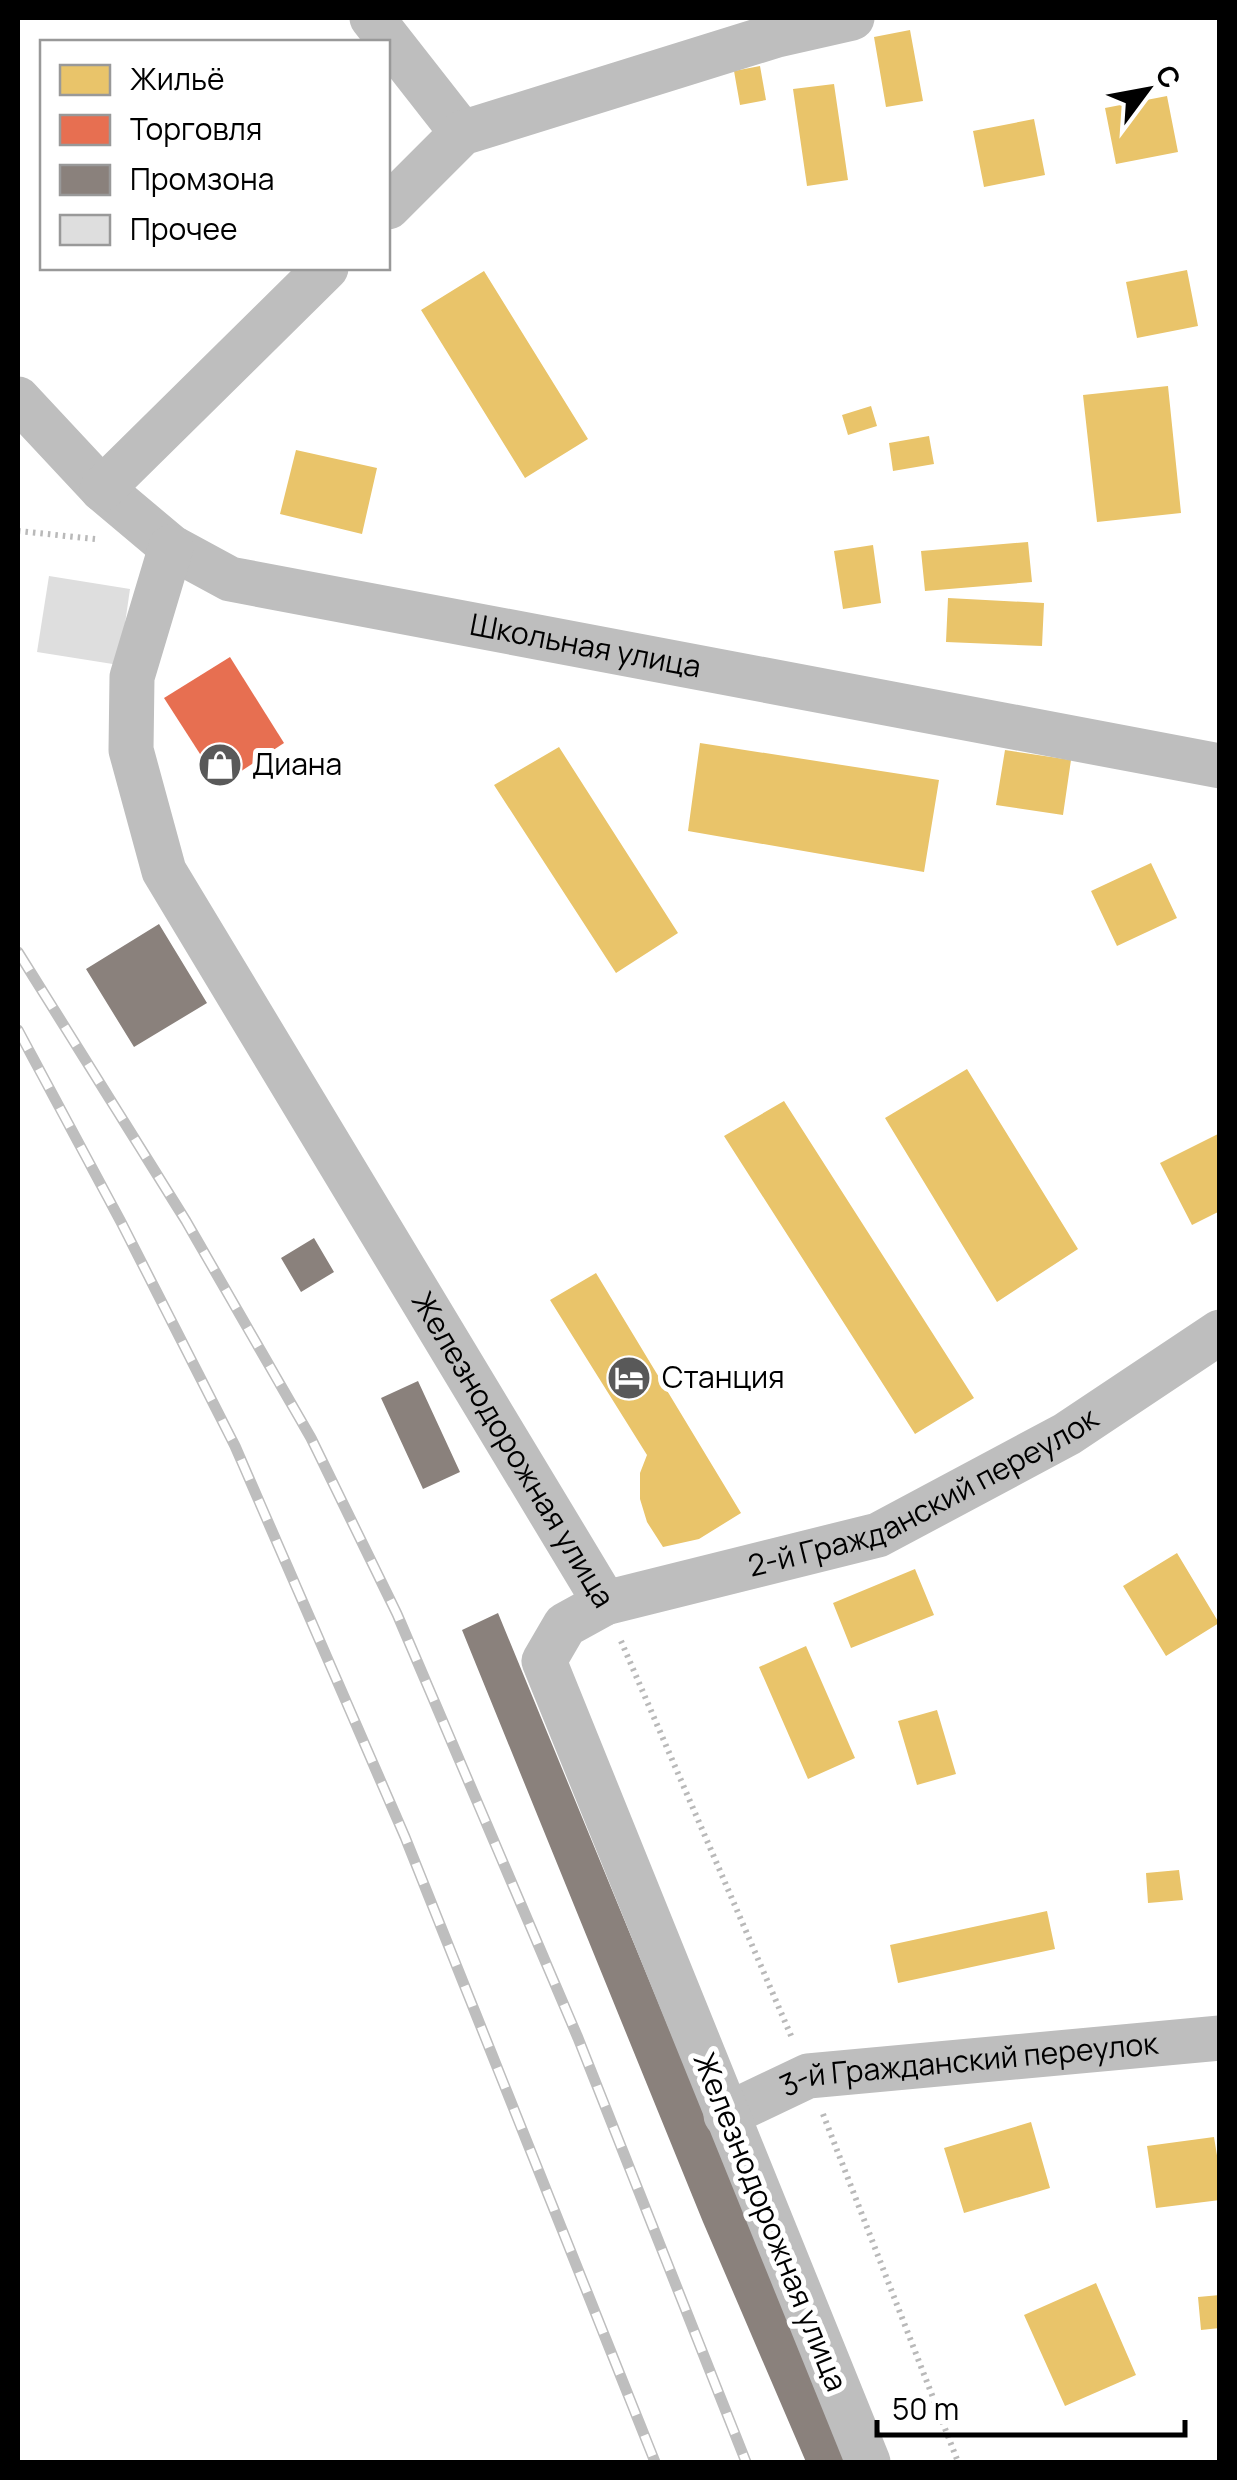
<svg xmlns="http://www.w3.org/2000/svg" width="1237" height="2480" font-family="Manrope,sans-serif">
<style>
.homes{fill:#e9c46a}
.shops{fill:#e76f51}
.industry{fill:#8a817c}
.building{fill:#dedede}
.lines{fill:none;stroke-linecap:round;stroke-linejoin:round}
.path{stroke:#b9b9b9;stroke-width:6;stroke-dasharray:2.5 5;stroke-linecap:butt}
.minor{stroke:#bebebe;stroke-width:45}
.rail-casing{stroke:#bebebe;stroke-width:11}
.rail{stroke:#fff;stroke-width:8;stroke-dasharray:22;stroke-linecap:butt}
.labels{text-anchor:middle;stroke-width:10;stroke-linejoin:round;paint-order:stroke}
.street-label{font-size:30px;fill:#000;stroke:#fff}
.poi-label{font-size:30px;fill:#000;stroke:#fff;text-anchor:start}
</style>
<rect width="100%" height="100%" fill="#fff"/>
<path class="homes" d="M910,30L923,101L886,107L874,37Z
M760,66L766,100L740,105L734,71Z
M834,84L848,180L807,186L793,89Z
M1167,96L1178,152L1116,164L1105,108Z
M1034,119L1045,175L984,187L973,131Z
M1187,270L1198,326L1137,338L1126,282Z
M484,271L588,439L525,478L421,310Z
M1168,386L1181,513L1097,522L1083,395Z
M871,406L877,426L848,435L842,415Z
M929,436L934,464L893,471L889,443Z
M296,450L377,468L362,534L280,514Z
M1028,542L1032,582L925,591L921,551Z
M873,545L881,603L843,609L834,551Z
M948,598L1044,603L1042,646L946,642Z
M700,743L939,780L924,872L688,831Z
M559,747L678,933L616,973L494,785Z
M1005,750L1071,760L1063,815L996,805Z
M1151,863L1177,918L1117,946L1091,891Z
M967,1069L1078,1249L997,1302L885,1118Z
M784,1101L974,1398L915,1434L724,1136Z
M1220,1133V1211L1192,1225L1160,1163Z
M596,1273L741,1513L699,1539L663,1547L647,1522L640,1499V1473L647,1455L550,1300Z
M1177,1553L1219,1623L1166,1656L1123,1586Z
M915,1569L934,1615L851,1648L833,1603Z
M806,1646L855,1758L808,1779L759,1667Z
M937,1710L956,1774L917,1785L898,1721Z
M1179,1870L1183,1900L1148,1903L1146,1873Z
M1047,1911L1055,1949L898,1983L890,1945Z
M1031,2122L1050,2188L964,2213L944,2148Z
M1214,2137L1220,2174V2200L1156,2208L1147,2146Z
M1096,2283L1136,2375L1065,2406L1024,2315Z
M1220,2295V2328L1201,2330L1198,2297Z"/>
<path class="shops" d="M230,657L284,743L220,785L164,698Z"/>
<path class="industry" d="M159,924L207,1003L134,1047L86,969Z
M314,1238L334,1272L301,1292L281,1258Z
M418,1381L460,1472L423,1489L381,1398Z
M498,1613L803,2354L850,2462H806L703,2222L462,1630Z"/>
<path class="building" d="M49,576L130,589L119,665L37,652Z"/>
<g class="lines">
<path class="path" d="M18,531L95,539
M621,1641L792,2038
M823,2114L958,2462"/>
<g class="minor">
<path d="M372,18L462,133"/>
<path d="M388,207L462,133L777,35L852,18"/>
<path id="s1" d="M18,399L102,489L171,547L230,579L1220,766"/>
<path d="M102,489L326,268"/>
<path id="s2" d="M171,547L132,677L131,750L164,871L605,1603"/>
<path id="s3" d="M726,2115L808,2076L1220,2038"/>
<path id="s4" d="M868,2462L544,1661L565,1625L605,1603L878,1535L1067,1434L1220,1332"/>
</g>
<defs>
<path id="rail" d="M18,952L186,1221L311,1438L397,1614L578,2038L746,2462
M18,1030L121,1222L235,1446L405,1837L655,2462"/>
</defs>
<use href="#rail" class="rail-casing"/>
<use href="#rail" class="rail"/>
</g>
<defs>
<symbol id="shop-disc" viewBox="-11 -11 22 22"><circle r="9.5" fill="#595959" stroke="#fff"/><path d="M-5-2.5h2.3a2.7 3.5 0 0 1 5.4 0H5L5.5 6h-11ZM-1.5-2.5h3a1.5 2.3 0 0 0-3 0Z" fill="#fff"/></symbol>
<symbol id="hotel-disc" viewBox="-11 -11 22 22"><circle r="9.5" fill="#595959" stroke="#fff"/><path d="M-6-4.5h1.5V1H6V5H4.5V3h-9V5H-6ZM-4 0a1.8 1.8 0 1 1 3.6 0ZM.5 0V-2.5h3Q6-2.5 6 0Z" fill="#fff"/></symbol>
</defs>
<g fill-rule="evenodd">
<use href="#shop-disc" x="195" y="740" width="50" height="50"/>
<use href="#hotel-disc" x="604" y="1353" width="50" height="50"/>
</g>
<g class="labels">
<g class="street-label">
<text dy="10" stroke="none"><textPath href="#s1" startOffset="642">Школьная улица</textPath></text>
<text dy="10" stroke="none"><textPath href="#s2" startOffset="1010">Железнодорожная улица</textPath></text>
<text dy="10" stroke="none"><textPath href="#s4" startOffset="1290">2-й Гражданский переулок</textPath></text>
<text dy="10" stroke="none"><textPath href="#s3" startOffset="252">3-й Гражданский переулок</textPath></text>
<text transform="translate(770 2222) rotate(68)" y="10">Железнодорожная улица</text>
</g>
<g class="poi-label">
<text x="252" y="775">Диана</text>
<text x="662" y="1388">Станция</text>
</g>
</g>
<rect width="1237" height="2480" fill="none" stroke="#000000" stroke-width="40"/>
<rect x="40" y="40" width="350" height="230" fill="#ffffff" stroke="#999999" stroke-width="2.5"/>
<rect x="60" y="65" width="50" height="30" fill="#e9c46a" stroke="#999999" stroke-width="2.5"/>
<text x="130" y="90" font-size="30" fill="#000000">Жильё</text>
<rect x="60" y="115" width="50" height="30" fill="#e76f51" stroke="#999999" stroke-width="2.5"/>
<text x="130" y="140" font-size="30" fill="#000000">Торговля</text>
<rect x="60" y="165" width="50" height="30" fill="#8a817c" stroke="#999999" stroke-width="2.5"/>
<text x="130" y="190" font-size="30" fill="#000000">Промзона</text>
<rect x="60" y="215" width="50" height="30" fill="#dedede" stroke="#999999" stroke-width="2.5"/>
<text x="130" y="240" font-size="30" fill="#000000">Прочее</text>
<g transform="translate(1147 90) rotate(58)" stroke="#ffffff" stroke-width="8" paint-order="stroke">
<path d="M0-8L18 38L0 25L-18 38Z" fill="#000000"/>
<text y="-15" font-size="28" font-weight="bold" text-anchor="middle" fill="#000000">С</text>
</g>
<path d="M877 2420v15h308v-15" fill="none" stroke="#000000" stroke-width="5"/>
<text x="892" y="2420" font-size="30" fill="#000000" stroke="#ffffff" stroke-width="8" paint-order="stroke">50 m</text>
</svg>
